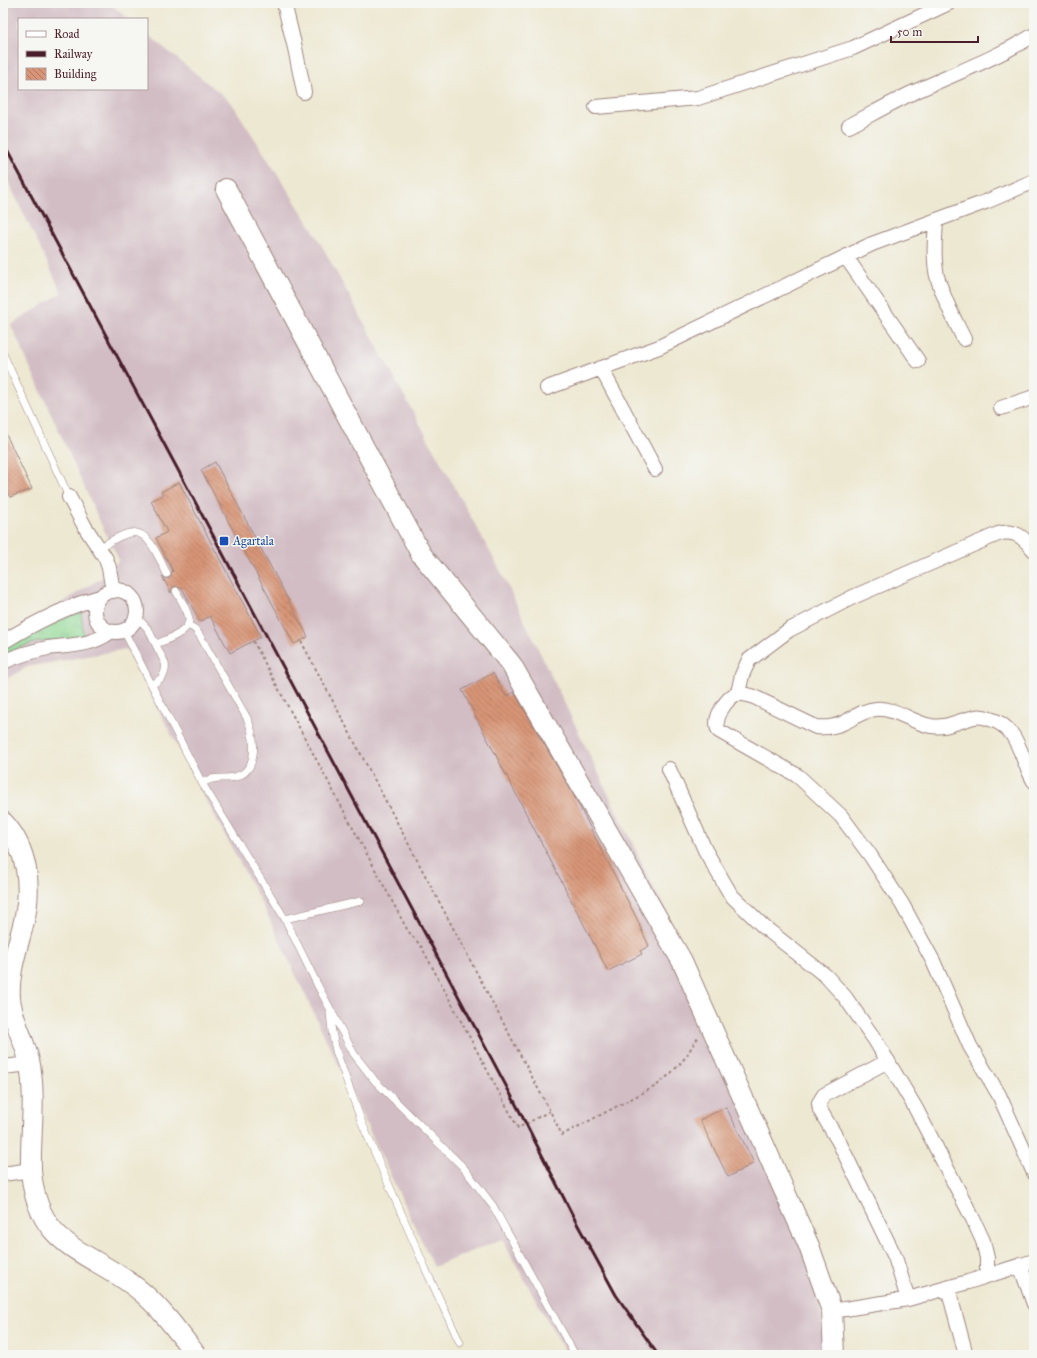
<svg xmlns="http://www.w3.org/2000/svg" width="1037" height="1358" font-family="'IM FELL Great Primer',serif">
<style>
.railway{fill:#d2bdc5}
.grass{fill:url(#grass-tufts);stroke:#6c7b5f}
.building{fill:url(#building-back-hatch)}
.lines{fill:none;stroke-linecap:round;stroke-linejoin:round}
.lane-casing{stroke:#9c847e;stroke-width:8}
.street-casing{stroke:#9c847e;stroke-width:16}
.secondary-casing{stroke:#9c847e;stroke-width:22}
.path{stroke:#9c847e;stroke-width:2;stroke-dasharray:3 3;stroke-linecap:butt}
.lane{stroke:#fff;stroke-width:7}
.street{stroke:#fff;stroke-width:14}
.secondary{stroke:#fff;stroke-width:20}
.rail{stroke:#4a1f2b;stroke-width:3}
.transit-dot{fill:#1a4fb4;stroke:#f6f6f2;stroke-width:1.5}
.labels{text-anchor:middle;stroke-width:3;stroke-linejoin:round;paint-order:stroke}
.transit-label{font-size:12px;fill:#164399;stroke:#f6f6f2;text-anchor:start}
</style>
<defs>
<pattern id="grass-tufts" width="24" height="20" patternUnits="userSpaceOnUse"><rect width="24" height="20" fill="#8dd793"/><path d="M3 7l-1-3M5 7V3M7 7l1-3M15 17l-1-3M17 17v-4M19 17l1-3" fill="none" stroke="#7bb87f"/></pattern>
<pattern id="building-back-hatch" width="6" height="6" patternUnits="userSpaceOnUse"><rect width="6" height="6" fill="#d79476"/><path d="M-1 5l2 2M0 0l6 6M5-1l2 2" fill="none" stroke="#b07861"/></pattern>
</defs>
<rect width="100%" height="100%" fill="#f6f6f2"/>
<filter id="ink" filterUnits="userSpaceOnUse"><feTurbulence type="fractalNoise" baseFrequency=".025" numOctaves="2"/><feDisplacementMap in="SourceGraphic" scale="8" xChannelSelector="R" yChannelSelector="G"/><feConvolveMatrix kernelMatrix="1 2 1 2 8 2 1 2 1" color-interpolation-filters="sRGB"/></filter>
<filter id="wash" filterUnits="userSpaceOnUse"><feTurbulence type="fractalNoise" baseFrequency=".012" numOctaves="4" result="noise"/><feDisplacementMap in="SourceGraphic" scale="16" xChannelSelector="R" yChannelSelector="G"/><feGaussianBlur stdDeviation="0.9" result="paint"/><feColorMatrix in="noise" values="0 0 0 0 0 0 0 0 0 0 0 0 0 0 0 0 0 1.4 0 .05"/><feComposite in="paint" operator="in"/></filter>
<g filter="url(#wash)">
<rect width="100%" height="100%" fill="#ede8d1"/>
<path class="railway" d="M3,3H109L129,19H19V89H147V34L231,102L312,228L500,570L702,987L796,1212L820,1296L824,1355H567L502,1239L434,1267L264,908L126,649L27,667L3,681V639L105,576L119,560L101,524L11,325L62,293L3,171Z"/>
<path class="grass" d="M81,611L84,638L37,642L16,649L3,655V649L36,631Z"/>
<g id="blocks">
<path class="building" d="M3,428L32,489L10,497L3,484Z
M215,462L308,637L294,644L201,470Z
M179,482L261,637L230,653L210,616L200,622L182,588H180L178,587L174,586L172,589L171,593L162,576L165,578L169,579L171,576V572L173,571L156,538L167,532L151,501L163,495L161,492Z
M493,673L506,697L514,692L572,792L640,925H639L649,946L640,951L642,954L608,971L462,690Z
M726,1107L754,1163L728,1177L700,1120Z"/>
</g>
</g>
<g filter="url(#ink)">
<use href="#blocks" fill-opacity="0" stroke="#9c847e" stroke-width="1"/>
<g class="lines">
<defs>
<path id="lane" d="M3,354L69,497
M99,548C108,543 119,535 130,533C149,528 160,561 167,574
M136,616L148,629L165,663C167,675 161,679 152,685
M188,625L195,629L200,636L247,718C255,736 260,771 235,777C222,780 216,775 202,783
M124,631L202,783L285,919L317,984L354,1054L375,1081L463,1167L493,1206L575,1355
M156,644C166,640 190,632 189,619C188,610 180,599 176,591
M285,919L361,901
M330,1013L332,1032L336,1051L362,1123L426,1270L460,1343"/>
<path id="street" d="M284,3L295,48L304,92
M596,107L698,98L853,48L949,3
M849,126C870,115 891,103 912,93C953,74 995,59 1034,35
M936,220C935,239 933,258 937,276C943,298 954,319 964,339
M846,257L918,361
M601,368L655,469
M547,388L659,347L872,244L988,201L1034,181
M1001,408L1034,397
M69,497L85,527L106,559L109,568L113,591
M95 611a21 21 0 1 1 42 0a21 21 0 1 1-42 0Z
M3,642C34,623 65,607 100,597
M3,662C17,656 32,651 48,648C71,645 91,646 110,632
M738,693L742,675L749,660L789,630L853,597L998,534C1015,529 1023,537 1034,550
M669,769L705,850L731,895L764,927L826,976L845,997L875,1040L915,1107L973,1219L983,1241L987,1258V1276
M1034,781C1020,758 1019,727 990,719C985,717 980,716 975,717C960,720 946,729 931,726C912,723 895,707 876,709C863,710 854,718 843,723C834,727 825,728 816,727L752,696L738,693C726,698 712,719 719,731L798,776L841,816L870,855L902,904L933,961L970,1046L999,1095L1034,1173
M888,1061L824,1095L819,1103L820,1110L839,1142L895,1257L908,1299
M3,1067L30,1064
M3,1174L31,1170
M1020,1265L1034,1304
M948,1288L966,1355
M832,1311L908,1299L968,1282L1034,1261"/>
<path id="secondary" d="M226,189L421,554L511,664L682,961L809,1246L832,1311L834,1355
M3,822C28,849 32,886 24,921C18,947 8,972 10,998C12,1021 26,1042 30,1065C36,1099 30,1136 31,1170C37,1252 94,1250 144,1294C164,1312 180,1334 196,1355"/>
</defs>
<use href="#lane" class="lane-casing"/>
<use href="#street" class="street-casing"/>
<use href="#secondary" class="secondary-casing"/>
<path class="path" d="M253,641L408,931L421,946L518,1128L550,1111
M301,641L550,1111L562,1135L656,1086C666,1078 676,1069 684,1059C690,1052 692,1044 699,1037"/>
<use href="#lane" class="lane"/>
<use href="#street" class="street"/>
<use href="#secondary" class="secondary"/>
<path class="rail" d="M3,143L223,554L520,1112L575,1220L616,1295L658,1355"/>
</g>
</g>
<rect class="transit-dot" x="219" y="536" width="10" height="10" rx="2"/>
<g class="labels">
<g class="transit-label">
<text x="233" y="545">Agartala</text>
</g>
</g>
<rect width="1037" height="1358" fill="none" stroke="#f6f6f2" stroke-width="16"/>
<rect x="18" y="18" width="130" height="72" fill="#f6f6f2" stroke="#b1a0a2"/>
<rect x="26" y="31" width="20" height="6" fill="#ffffff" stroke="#b1a0a2"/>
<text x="54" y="38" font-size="12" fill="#4a1f2b">Road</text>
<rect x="26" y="51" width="20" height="6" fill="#4a1f2b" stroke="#b1a0a2"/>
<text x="54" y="58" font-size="12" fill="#4a1f2b">Railway</text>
<rect x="26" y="68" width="20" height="12" fill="url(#building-back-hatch)" stroke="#b1a0a2"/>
<text x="54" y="78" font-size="12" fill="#4a1f2b">Building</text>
<path d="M891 36v6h87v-6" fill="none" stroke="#4a1f2b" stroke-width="2"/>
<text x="897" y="36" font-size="12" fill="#4a1f2b" stroke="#f6f6f2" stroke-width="3" paint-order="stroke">50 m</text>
</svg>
